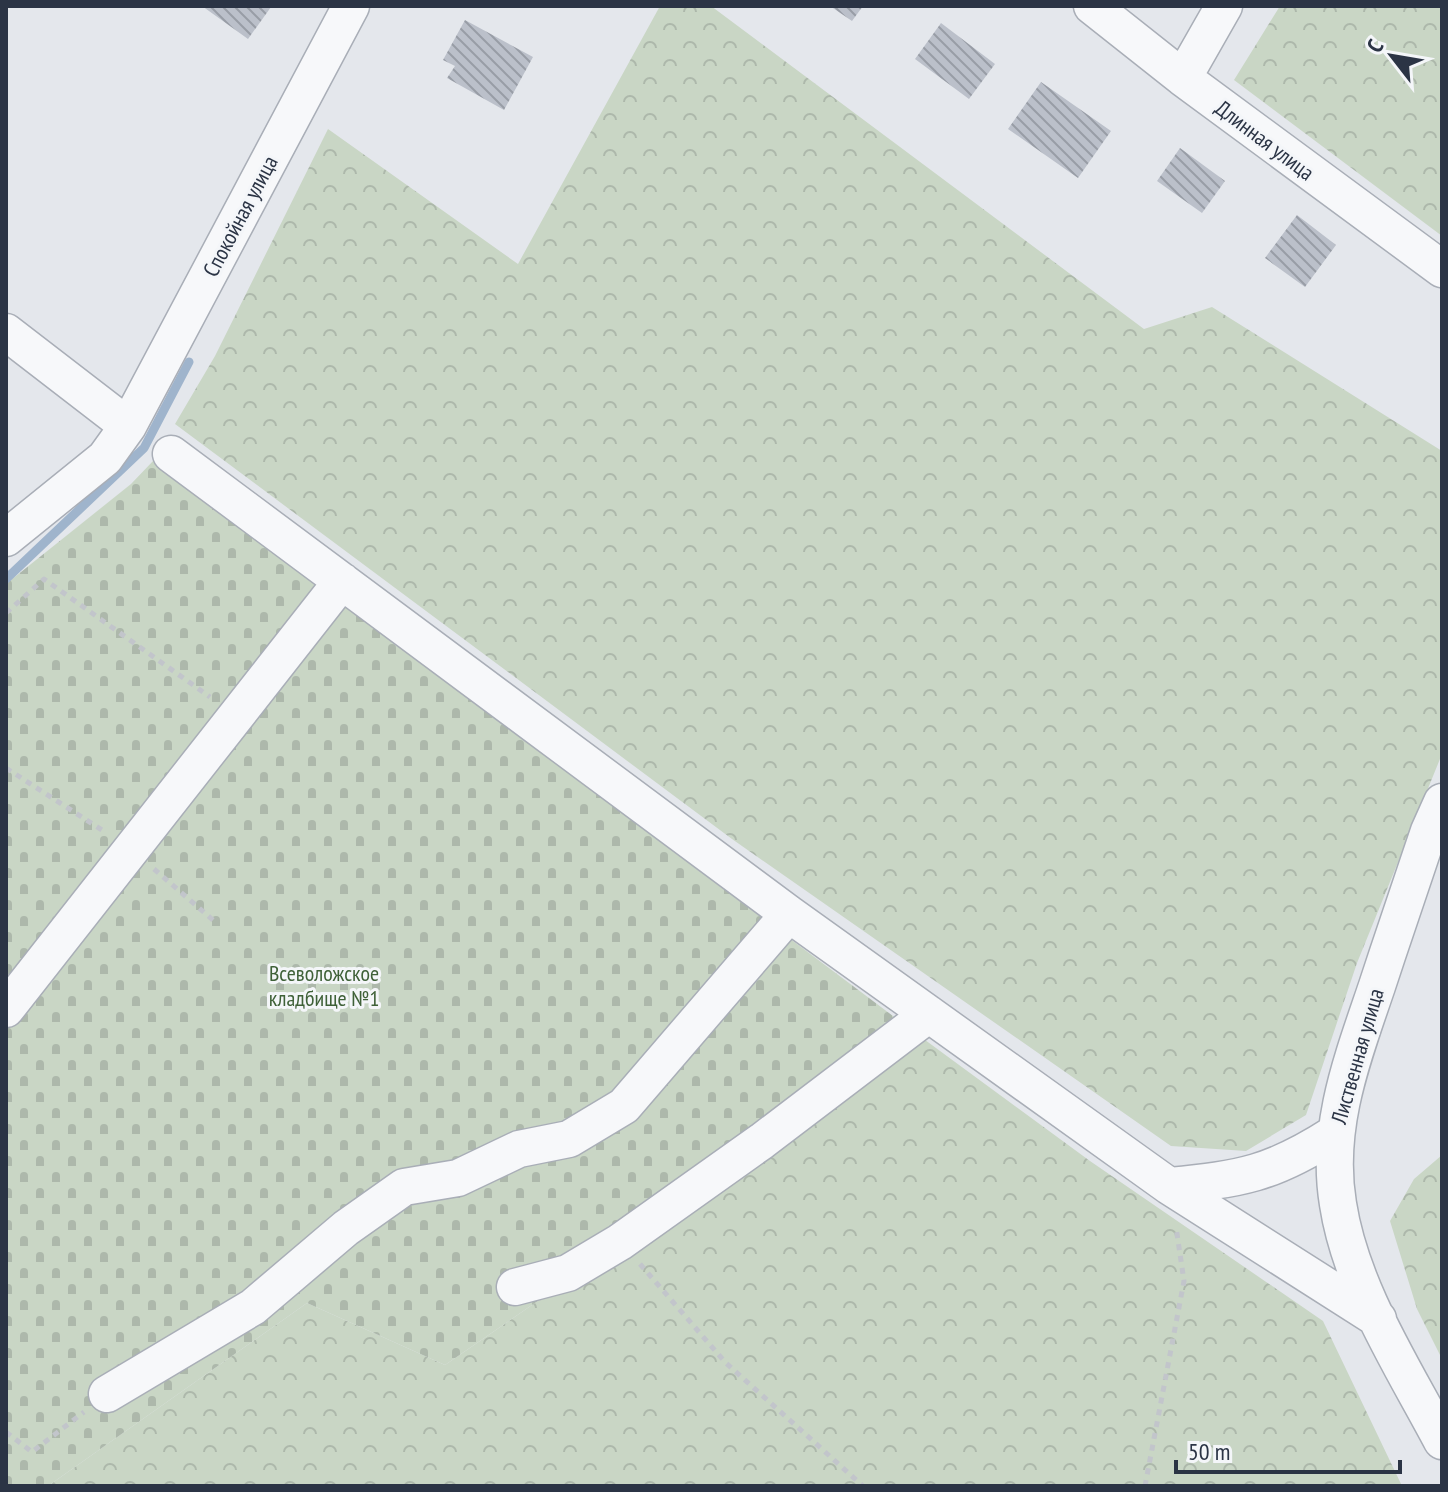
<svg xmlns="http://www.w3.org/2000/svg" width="1448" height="1492" font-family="'PT Sans Narrow',sans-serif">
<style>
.forest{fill:url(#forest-crowns)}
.cemetery{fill:url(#cemetery-stones)}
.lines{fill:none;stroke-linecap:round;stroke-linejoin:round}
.stream{stroke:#9fb4cc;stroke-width:9}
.building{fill:url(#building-back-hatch)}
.minor-casing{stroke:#a9aeb7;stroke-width:39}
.path{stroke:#c2c5cb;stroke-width:5;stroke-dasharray:6 6;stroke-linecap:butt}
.minor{stroke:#f7f8fa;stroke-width:36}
.labels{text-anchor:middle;stroke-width:6;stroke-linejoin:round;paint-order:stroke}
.street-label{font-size:22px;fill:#2b3445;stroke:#f4f6f9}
.park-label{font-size:22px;fill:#3f6138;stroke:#f4f6f9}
</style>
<defs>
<pattern id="forest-crowns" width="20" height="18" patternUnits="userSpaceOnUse" patternTransform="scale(2)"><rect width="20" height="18" fill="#c9d6c5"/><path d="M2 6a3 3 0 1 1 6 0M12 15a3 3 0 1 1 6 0" fill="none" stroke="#adb8ab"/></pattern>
<pattern id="cemetery-stones" width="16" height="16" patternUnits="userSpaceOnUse" patternTransform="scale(2)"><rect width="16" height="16" fill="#c9d6c5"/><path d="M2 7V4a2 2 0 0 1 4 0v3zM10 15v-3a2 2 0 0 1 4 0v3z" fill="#adb8ab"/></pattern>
<pattern id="building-back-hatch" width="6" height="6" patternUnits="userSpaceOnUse" patternTransform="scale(2)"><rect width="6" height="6" fill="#bbc0ca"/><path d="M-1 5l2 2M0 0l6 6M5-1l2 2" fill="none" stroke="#989da6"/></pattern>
</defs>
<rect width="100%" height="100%" fill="#e4e7ec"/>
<path class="forest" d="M660,6H711L1144,329L1212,307L1442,451V754L1357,963L1306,1115L1246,1151L1171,1146L732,839L175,424L215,356L328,129L518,264Z
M1280,6H1442V236L1234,80Z
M921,1037L1090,1161L1323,1321L1402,1486H48L307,1303L445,1365Z
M1442,1155V1359L1417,1309L1390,1221L1414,1179Z"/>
<path class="cemetery" d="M153,461L921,1037L445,1365L307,1303L48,1486H6V584L131,484Z"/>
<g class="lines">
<path class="stream" d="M6,579L144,448L189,362"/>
</g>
<path class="building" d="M202,6H270L271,7L248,39Z
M830,6H863L852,21Z
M465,20L533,57L504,110L447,78L455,66L443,60Z
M941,23L995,64L969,99L915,59Z
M1041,82L1111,131L1078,178L1008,129Z
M1180,148L1225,181L1202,213L1157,181Z
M1297,215L1336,245L1305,287L1265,258Z"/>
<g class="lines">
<defs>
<path id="minor" d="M1092,6L1183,78L1442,269
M1183,78L1224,6
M6,332L128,426
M171,454L789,914L1169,1186L1378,1319
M6,538L105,458L128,426L351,6
M1442,802L1429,831C1412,882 1394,934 1377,986C1353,1057 1325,1127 1338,1204C1351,1288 1403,1367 1442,1441
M6,1009L342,581
M1169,1186C1241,1179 1272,1174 1334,1134
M515,1287L568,1273L620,1242L762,1141L929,1014
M107,1394L253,1307L346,1228L404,1187L458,1178L519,1149L569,1139L624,1106L789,914"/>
</defs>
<use href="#minor" class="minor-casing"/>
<path class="path" d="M6,613L44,579L210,697
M6,768L105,832
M154,869L214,921
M640,1264L725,1362L863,1486
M6,1432L32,1452L84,1412
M1145,1486L1184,1281L1176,1227"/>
<use href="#minor" class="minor"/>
</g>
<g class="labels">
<g class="street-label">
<text transform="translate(1265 140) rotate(37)" y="8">Длинная улица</text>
<text transform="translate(240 216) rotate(-62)" y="8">Спокойная улица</text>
<text transform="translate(1357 1056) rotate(-74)" y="8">Лиственная улица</text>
</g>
<g class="park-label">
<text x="324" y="981">Всеволожское<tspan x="324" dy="25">кладбище №1</tspan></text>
</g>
</g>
<rect width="1448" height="1492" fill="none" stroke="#2b3445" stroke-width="16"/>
<g transform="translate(1392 56) rotate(301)" stroke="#f4f6f9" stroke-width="6" paint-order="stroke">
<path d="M0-6L14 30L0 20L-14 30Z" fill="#2b3445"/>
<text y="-12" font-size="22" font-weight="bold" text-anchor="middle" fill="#2b3445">С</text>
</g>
<path d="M1176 1460v12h224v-12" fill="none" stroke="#2b3445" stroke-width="4"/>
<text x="1188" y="1460" font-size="24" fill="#2b3445" stroke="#f4f6f9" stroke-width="6" paint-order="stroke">50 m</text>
</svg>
